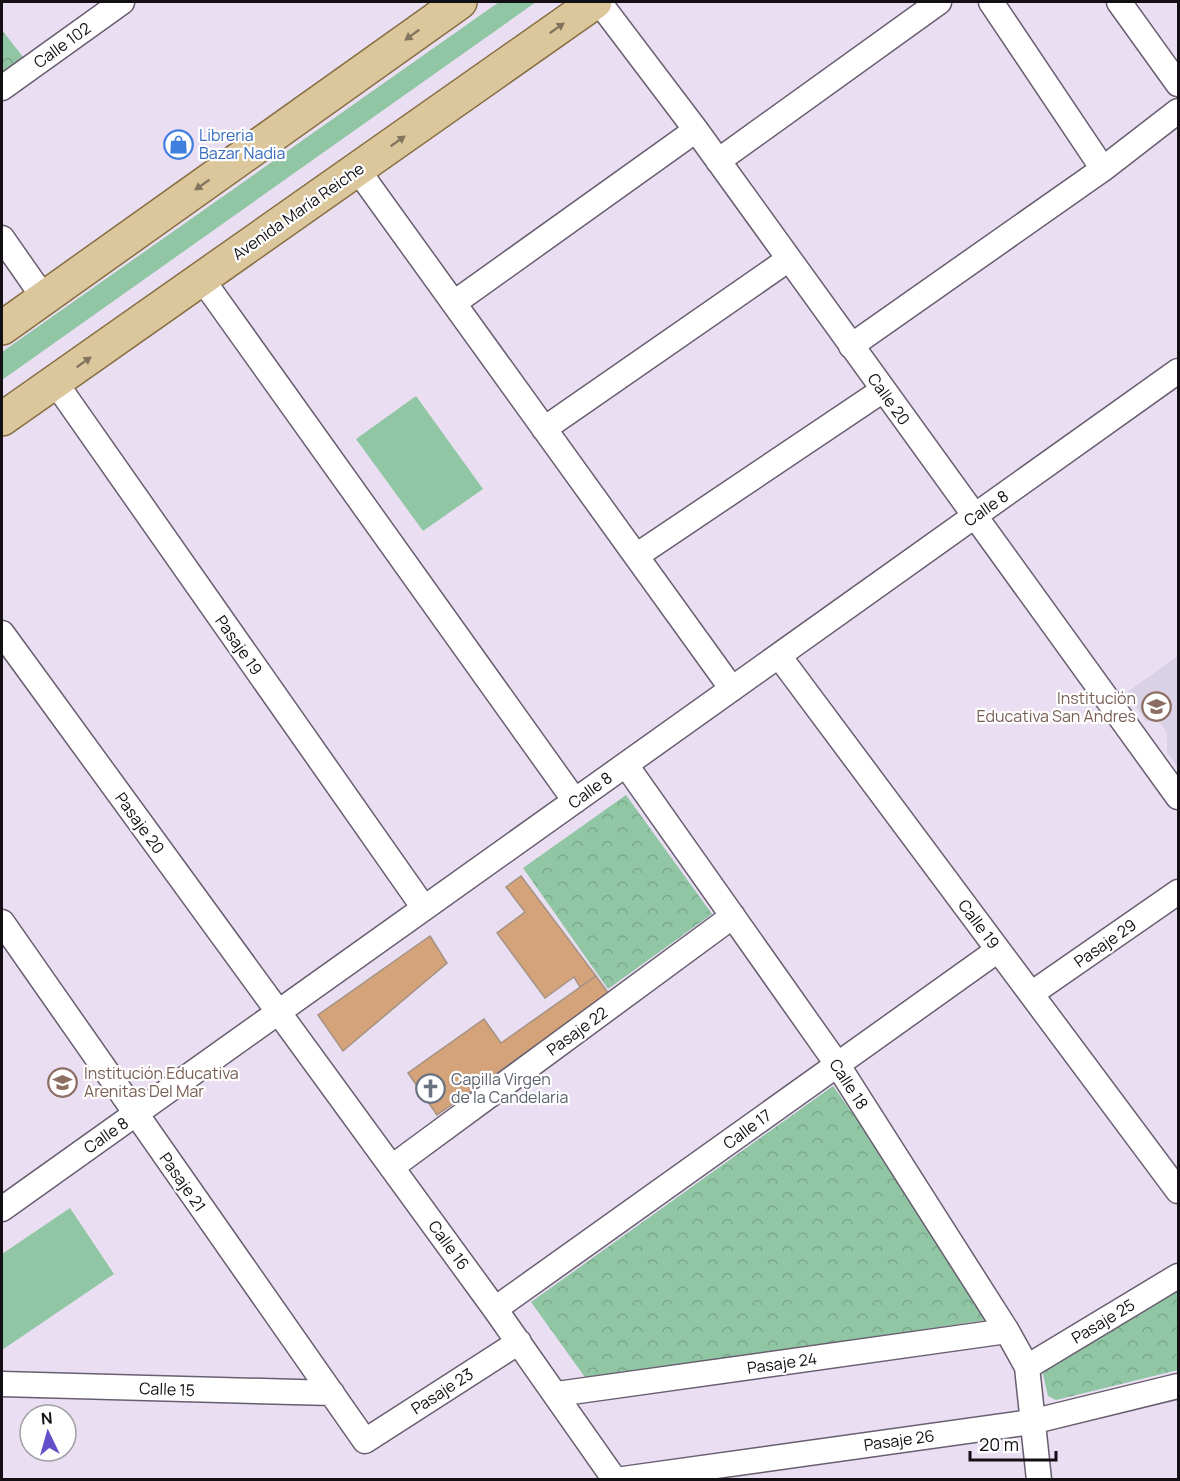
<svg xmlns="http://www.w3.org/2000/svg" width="1180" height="1481" font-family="Manrope,sans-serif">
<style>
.education{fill:#d9d1e6}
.green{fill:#90c6a3}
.park{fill:url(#park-crowns)}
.building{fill:#d4a37a;stroke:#a49283;stroke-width:1.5}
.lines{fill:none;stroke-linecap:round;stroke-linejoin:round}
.street-casing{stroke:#685e6f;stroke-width:27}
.primary-casing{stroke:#866f42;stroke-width:36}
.street{stroke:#fff;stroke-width:24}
.primary{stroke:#dcc79c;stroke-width:33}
.oneway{fill:#82745f}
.labels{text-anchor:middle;stroke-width:4.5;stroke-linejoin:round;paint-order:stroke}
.street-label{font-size:16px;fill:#130f15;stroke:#fff}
.shop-label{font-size:16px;fill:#366cbe;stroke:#fff;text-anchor:start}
.education-label{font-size:16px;fill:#785e54;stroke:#fff;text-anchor:end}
.worship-label{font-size:16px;fill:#5b616d;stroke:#fff;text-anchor:start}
</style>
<defs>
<pattern id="park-crowns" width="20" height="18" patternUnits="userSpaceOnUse" patternTransform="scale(1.5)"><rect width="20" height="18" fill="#90c6a3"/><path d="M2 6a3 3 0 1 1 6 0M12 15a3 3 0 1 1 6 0" fill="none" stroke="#7ba98b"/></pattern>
</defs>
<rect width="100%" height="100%" fill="#eadef2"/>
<path class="education" d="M1178,656V768L1167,752V733L1158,720L1146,721L1126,693Z"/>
<path class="green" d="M499,2H536L2,380V352Z
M416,396L483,489L423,531L356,439Z
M70,1208L114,1274L2,1350V1254Z"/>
<path class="park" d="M2,30L23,57L2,72Z
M626,795L712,914L608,989L523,868Z
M833,1086L1000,1318L587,1380L531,1302Z
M1178,1288V1370L1056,1400L1048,1396L1042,1370Z"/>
<path class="building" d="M521,876L596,976L580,987L574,977L545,998L497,933L525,912L506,887Z
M430,936L447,963L343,1051L318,1015Z
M596,976L609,994L437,1115L408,1073L484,1019L501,1043Z"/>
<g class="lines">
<defs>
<path id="street" d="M599,2L696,130L1178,797
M991,2L1103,169
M1119,2L1178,84
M2,88L122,2
M718,161L939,2
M357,169L732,689
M2,238L44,298
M202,279L575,801
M454,303L696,130
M851,346L1103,169L1178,111
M55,382L424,908
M544,429L789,259
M636,556L883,390
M2,633L495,1309L615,1480
M779,656L1178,1191
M626,765L837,1064L1007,1331L1027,1367L1039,1480
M2,922L365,1441L519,1342
M1031,994L1178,892
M392,1167L733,916
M2,1209L1178,371
M495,1309L998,950
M1027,1367L1178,1276
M2,1384L332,1393
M557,1394L1007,1331
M616,1480L1031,1422L1178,1386"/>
<path id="primary" d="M2,328L460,2
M2,419L595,2"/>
</defs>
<use href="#street" class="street-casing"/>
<use href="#primary" class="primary-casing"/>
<use href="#street" class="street"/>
<use href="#primary" class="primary"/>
</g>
<defs><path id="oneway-solid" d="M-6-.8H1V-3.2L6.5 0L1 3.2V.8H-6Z" transform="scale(1.5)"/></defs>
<g class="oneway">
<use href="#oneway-solid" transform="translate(557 28) rotate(-35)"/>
<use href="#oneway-solid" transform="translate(412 35) rotate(144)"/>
<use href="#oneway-solid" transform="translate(398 141) rotate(-35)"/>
<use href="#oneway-solid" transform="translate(202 185) rotate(145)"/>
<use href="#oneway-solid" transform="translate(84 362) rotate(-35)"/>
</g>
<defs>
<symbol id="shop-ring" viewBox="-11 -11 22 22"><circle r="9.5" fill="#fff" stroke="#3f7fe0" stroke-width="1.5"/><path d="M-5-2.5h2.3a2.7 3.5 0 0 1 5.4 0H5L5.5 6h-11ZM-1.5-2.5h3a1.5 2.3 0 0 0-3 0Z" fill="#3f7fe0"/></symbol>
<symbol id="school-ring" viewBox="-11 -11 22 22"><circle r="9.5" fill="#fff" stroke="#8d6e63" stroke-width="1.5"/><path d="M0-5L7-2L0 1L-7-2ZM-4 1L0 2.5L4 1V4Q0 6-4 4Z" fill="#8d6e63"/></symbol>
<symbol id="church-ring" viewBox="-11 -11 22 22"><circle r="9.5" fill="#fff" stroke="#6b7280" stroke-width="1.5"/><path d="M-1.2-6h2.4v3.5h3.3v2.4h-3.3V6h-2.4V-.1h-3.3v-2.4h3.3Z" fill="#6b7280"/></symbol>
</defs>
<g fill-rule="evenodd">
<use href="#shop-ring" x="162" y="128" width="33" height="33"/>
<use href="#school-ring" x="1140" y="690" width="33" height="33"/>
<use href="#school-ring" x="46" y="1066" width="33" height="33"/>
<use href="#church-ring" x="414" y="1072" width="33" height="33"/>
</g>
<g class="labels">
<g class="street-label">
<text transform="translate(62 45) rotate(-36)" y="6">Calle 102</text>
<text transform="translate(298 211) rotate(-35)" y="6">Avenida María Reiche</text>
<text transform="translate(889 399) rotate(54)" y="6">Calle 20</text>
<text transform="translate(986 508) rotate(-35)" y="6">Calle 8</text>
<text transform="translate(239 645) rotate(55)" y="6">Pasaje 19</text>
<text transform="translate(590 790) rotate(-36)" y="6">Calle 8</text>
<text transform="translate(140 823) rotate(54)" y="6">Pasaje 20</text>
<text transform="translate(979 924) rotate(53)" y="6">Calle 19</text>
<text transform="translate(1105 943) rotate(-35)" y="6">Pasaje 29</text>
<text transform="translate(577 1031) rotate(-36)" y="6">Pasaje 22</text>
<text transform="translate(849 1084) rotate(57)" y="6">Calle 18</text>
<text transform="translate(747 1129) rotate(-36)" y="6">Calle 17</text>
<text transform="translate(106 1135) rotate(-35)" y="6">Calle 8</text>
<text transform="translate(183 1182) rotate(55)" y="6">Pasaje 21</text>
<text transform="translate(449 1245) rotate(54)" y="6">Calle 16</text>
<text transform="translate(1103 1321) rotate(-31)" y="6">Pasaje 25</text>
<text transform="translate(782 1363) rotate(-8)" y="6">Pasaje 24</text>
<text transform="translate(167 1389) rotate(2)" y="6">Calle 15</text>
<text transform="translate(442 1391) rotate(-33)" y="6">Pasaje 23</text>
<text transform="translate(899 1440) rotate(-8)" y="6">Pasaje 26</text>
</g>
<g class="shop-label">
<text x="199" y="141">Libreria<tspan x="199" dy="18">Bazar Nadia</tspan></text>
</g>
<g class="education-label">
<text x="1136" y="704">Institución<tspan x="1136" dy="18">Educativa San Andres</tspan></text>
<text x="84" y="1079" text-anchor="start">Institución Educativa<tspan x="84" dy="18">Arenitas Del Mar</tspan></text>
</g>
<g class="worship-label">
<text x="451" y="1085">Capilla Virgen<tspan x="451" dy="18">de la Candelaria</tspan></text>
</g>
</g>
<rect width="1180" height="1481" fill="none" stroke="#130f15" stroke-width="6"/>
<g transform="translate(48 1433) rotate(355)"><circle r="28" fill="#ffffff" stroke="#a19fa1" stroke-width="1.5"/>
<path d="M0-4.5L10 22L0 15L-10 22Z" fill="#6150c9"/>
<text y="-9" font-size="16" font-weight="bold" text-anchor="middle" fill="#130f15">N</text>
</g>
<path d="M970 1451v9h86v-9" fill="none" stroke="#130f15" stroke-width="3"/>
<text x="979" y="1451" font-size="18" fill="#130f15" stroke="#ffffff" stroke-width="4.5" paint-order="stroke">20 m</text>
</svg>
